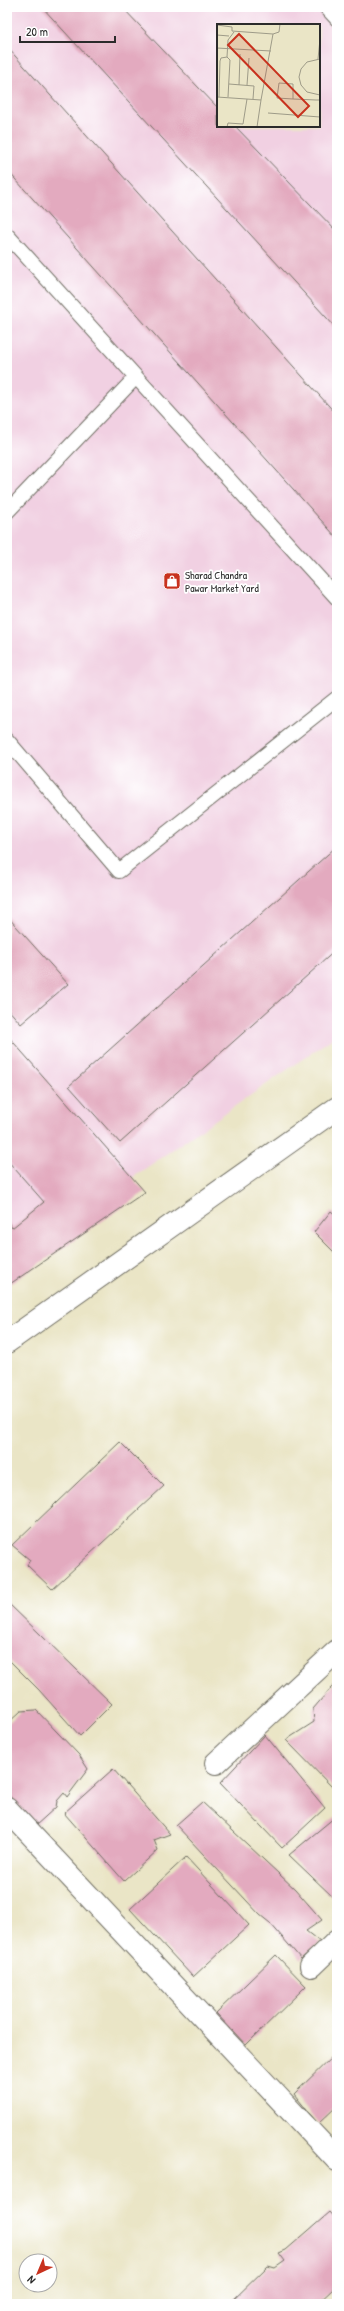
<svg xmlns="http://www.w3.org/2000/svg" width="344" height="2311" font-family="'Patrick Hand',sans-serif">
<style>
.built{fill:#f1d0e2;fill-rule:evenodd}
.building{fill:#e3aabf}
.lines{fill:none;stroke-linecap:round;stroke-linejoin:round}
.lane-casing{stroke:#6e6c61;stroke-width:16}
.street-casing{stroke:#6e6c61;stroke-width:24}
.lane{stroke:#fff;stroke-width:14}
.street{stroke:#fff;stroke-width:22}
.labels{text-anchor:middle;stroke-width:3.5;stroke-linejoin:round;paint-order:stroke}
.poi-label{font-size:11px;fill:#2b2b2b;stroke:#fff;text-anchor:start}
.inset-road{fill:none;stroke:#9e9b88;stroke-width:1}
.view{fill:#c8321e;fill-opacity:0.15;stroke:#c8321e;stroke-width:2}
.inset-edge{fill:none;stroke:#2b2b2b;stroke-width:2}
</style>
<rect width="100%" height="100%" fill="#fff"/>
<filter id="ink" filterUnits="userSpaceOnUse"><feTurbulence type="fractalNoise" baseFrequency=".025" numOctaves="2"/><feDisplacementMap in="SourceGraphic" scale="8" xChannelSelector="R" yChannelSelector="G"/><feConvolveMatrix kernelMatrix="1 2 1 2 8 2 1 2 1" color-interpolation-filters="sRGB"/></filter>
<filter id="wash" filterUnits="userSpaceOnUse"><feTurbulence type="fractalNoise" baseFrequency=".012" numOctaves="4" result="noise"/><feDisplacementMap in="SourceGraphic" scale="16" xChannelSelector="R" yChannelSelector="G"/><feGaussianBlur stdDeviation="0.9" result="paint"/><feColorMatrix in="noise" values="0 0 0 0 0 0 0 0 0 0 0 0 0 0 0 0 0 1.4 0 .05"/><feComposite in="paint" operator="in"/></filter>
<g filter="url(#wash)">
<rect width="100%" height="100%" fill="#eae5c6"/>
<path class="built" d="M7,7H337V1035L7,1265ZM218,25H319V126H218Z"/>
<g id="blocks">
<path class="building" d="M42,7H122L218,108V126H235L337,232V329Z
M7,47L337,415V538L7,170Z
M337,846V949L120,1143L69,1086Z
M7,916L68,984L21,1024L7,1008Z
M7,1035L145,1192L7,1286V1221L12,1228L44,1202L7,1160Z
M331,1211L337,1216V1255L314,1232Z
M120,1442L164,1486L52,1589L27,1565L30,1560L12,1545Z
M7,1602L112,1704L80,1736L39,1690L7,1658Z
M337,1681V1788L335,1790L286,1740L314,1722L313,1709Z
M36,1710L79,1755L88,1769L67,1797L64,1793L57,1801L56,1807L35,1826L7,1793V1724L21,1711Z
M265,1735L325,1808L282,1848L220,1783Z
M113,1769L170,1834L154,1840L158,1850L124,1881L64,1813Z
M202,1802L295,1889L322,1920L306,1931L320,1942L301,1959L270,1923L260,1915L176,1825Z
M335,1817L337,1819V1894L333,1897L289,1855Z
M186,1857L249,1925L193,1977L130,1909Z
M276,1955L306,1986L246,2045L216,2013Z
M337,2052V2106L318,2124L294,2094Z
M330,2212L337,2220V2283L335,2280L333,2289L317,2304H229L268,2266L275,2268L285,2261L279,2253L286,2250Z"/>
</g>
</g>
<g filter="url(#ink)">
<use href="#blocks" fill-opacity="0" stroke="#6e6c61" stroke-width="1"/>
<g class="lines">
<defs>
<path id="lane" d="M326,7L337,19
M7,235L337,598
M7,512L136,377
M7,740L119,871L337,698"/>
<path id="street" d="M7,1342L337,1108
M216,1763L337,1651
M7,1809L337,2160
M311,1966L337,1941"/>
</defs>
<use href="#lane" class="lane-casing"/>
<use href="#street" class="street-casing"/>
<use href="#lane" class="lane"/>
<use href="#street" class="street"/>
</g>
</g>
<defs>
<symbol id="shop-square" viewBox="-11 -11 22 22"><rect x="-9" y="-9" width="18" height="18" rx="4" fill="#c8321e" stroke="#fff"/><path d="M-5-2.5h2.3a2.7 3.5 0 0 1 5.4 0H5L5.5 6h-11ZM-1.5-2.5h3a1.5 2.3 0 0 0-3 0Z" fill="#fff"/></symbol>
</defs>
<g fill-rule="evenodd">
<use href="#shop-square" x="162" y="571" width="20" height="20"/>
</g>
<g class="labels">
<g class="poi-label">
<text x="185" y="579">Sharad Chandra<tspan x="185" dy="13">Pawar Market Yard</tspan></text>
</g>
</g>
<g transform="translate(217 24)">
<rect width="103" height="103" fill="#eae5c6"/>
<path class="inset-road" d="M0,1L15,3V7L56,10M0,11L12,12M0,24L54,27M101,35L103,15M103,35L90,38L84,45L82,53L84,61L90,68L103,71M12,60L37,62L36,75M22,61L23,30M30,61L32,34M0,73L44,76L56,10L62,8L63,0M2,73L3,37L4,34L10,33M11,73L13,36L10,33L11,16L17,8M76,75V60L62,59L60,74L76,75L99,76H103M51,89L103,93M10,103L11,99L26,100L30,75M40,103L44,76"/>
<path class="view" d="M22,10L92,82L81,93L11,21Z"/>
<rect width="103" height="103" class="inset-edge"/>
</g>
<rect width="344" height="2311" fill="none" stroke="#fff" stroke-width="24"/>
<g transform="translate(38 2273) rotate(224)"><circle r="19" fill="#ffffff" stroke="#aaaaaa"/>
<path d="M0-3L7 15L0 10L-7 15Z" fill="#c8321e"/>
<text y="-6" font-size="11" font-weight="bold" text-anchor="middle" fill="#2b2b2b">N</text>
</g>
<path d="M20 36v6h95v-6" fill="none" stroke="#2b2b2b" stroke-width="2"/>
<text x="26" y="36" font-size="12" fill="#2b2b2b" stroke="#ffffff" stroke-width="3" paint-order="stroke">20 m</text>
</svg>
